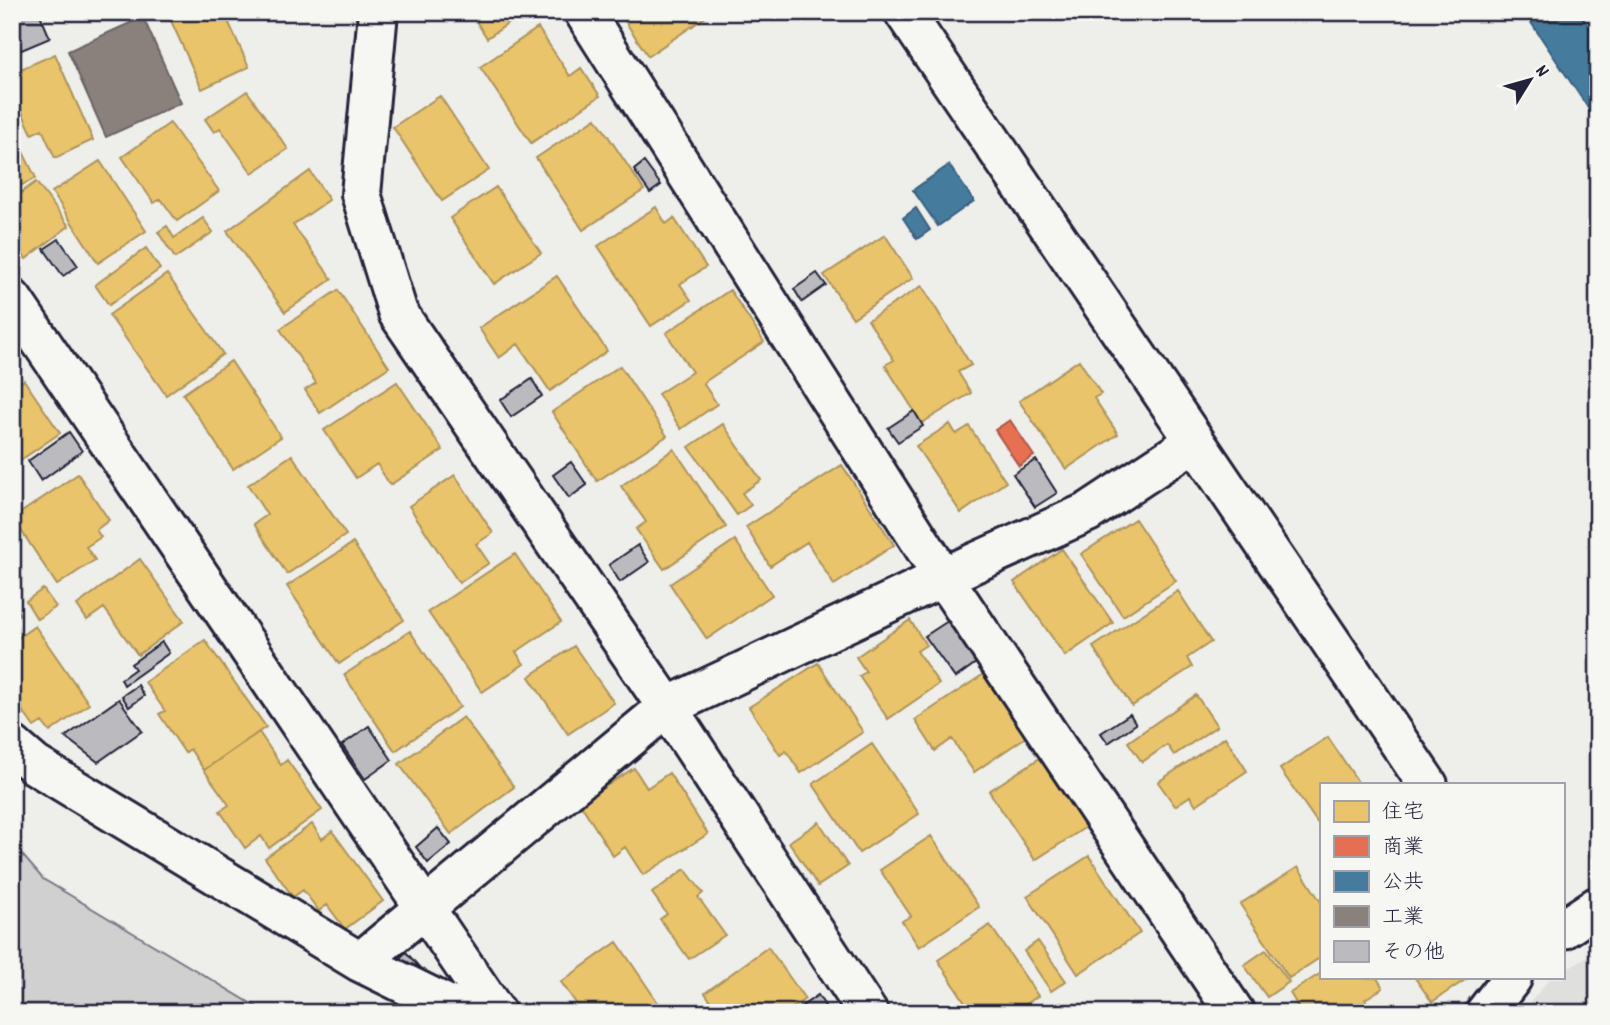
<svg xmlns="http://www.w3.org/2000/svg" width="1610" height="1025" font-family="Dekko,'Klee One',sans-serif">
<style>
.built{fill:#dfdfde}
.green{fill:#d0d0d1;stroke:#797986;stroke-width:2}
.homes{fill:#e9c46a;stroke:#ad935c;stroke-width:2}
.shops{fill:#e76f51;stroke:#ac584a;stroke-width:2}
.public{fill:#457b9d;stroke:#3a6080;stroke-width:2}
.industry{fill:#8a817c;stroke:#6b6468;stroke-width:2}
.building{fill:#bbbbbf;stroke:#22223b;stroke-width:2}
.lines{fill:none;stroke-linecap:round;stroke-linejoin:round}
.minor-casing{stroke:#22223b;stroke-width:44}
.minor{stroke:#f6f6f2;stroke-width:38}
</style>
<rect width="100%" height="100%" fill="#eeeeeb"/>
<filter id="ink" filterUnits="userSpaceOnUse"><feTurbulence type="fractalNoise" baseFrequency=".0143" numOctaves="2"/><feDisplacementMap in="SourceGraphic" scale="14" xChannelSelector="R" yChannelSelector="G"/><feConvolveMatrix kernelMatrix="1 2 1 2 8 2 1 2 1" color-interpolation-filters="sRGB"/></filter>
<g filter="url(#ink)">
<path class="built" d="M1598,950V1013H1522L1549,979L1563,978V971Z"/>
<path class="green" d="M12,843L43,879L267,1013H12Z"/>
<path class="homes" d="M167,12H224L249,67L202,89Z
M470,12H525L487,38Z
M619,12H713L648,56Z
M538,28L570,76L581,68L600,96L531,143L480,67Z
M55,54L93,140L55,158L42,129L32,134L12,90V73Z
M247,91L288,149L252,173L220,128L214,132L205,119Z
M440,96L489,170L442,201L393,127Z
M596,118L644,190L583,230L536,158Z
M170,123L219,191L177,221L161,199L154,203L122,157Z
M12,130L36,178L12,190Z
M100,161L146,231L98,263L52,192Z
M310,171L329,200L293,225L332,279L285,312L227,231Z
M36,182L69,226L26,259L12,240V199Z
M496,187L541,253L494,284L450,218Z
M656,207L666,224L674,218L706,267L680,284L691,300L651,326L598,246Z
M203,218L213,232L175,258L158,232L167,226L174,238Z
M885,235L913,278L853,318L824,275Z
M146,248L160,269L109,305L95,285Z
M167,274L223,354L166,395L109,315Z
M557,276L607,351L550,391L518,344L499,358L479,328Z
M922,286L971,365L958,372L971,393L922,423L885,365L894,360L868,320Z
M338,290L389,367L320,413L305,390L316,383L280,329Z
M730,290L764,342L703,383L717,404L681,429L658,394L692,372L666,333Z
M1079,360L1101,394L1094,398L1118,434L1066,469L1019,401Z
M231,361L281,437L233,469L183,394Z
M620,366L667,436L597,481L552,412Z
M24,380L60,433L12,466V388Z
M397,382L443,450L390,485L377,464L356,478L324,430Z
M723,424L761,480L742,493L751,505L737,515L689,447Z
M950,424L956,434L969,426L1006,482L961,513L916,446Z
M674,449L726,527L664,569L636,529L646,522L621,486Z
M292,455L346,535L287,574L254,524L267,515L248,485Z
M842,465L894,545L834,585L807,542L770,566L746,527Z
M78,474L109,520L96,530L101,537L86,547L95,560L57,585L13,518Z
M455,475L493,533L476,544L489,563L459,583L409,506Z
M1135,519L1176,581L1123,616L1081,554Z
M735,540L772,595L707,639L670,584Z
M353,543L404,620L339,664L287,586Z
M1062,549L1113,623L1065,656L1014,582Z
M515,554L561,622L516,652L524,664L482,692L428,612Z
M140,559L184,621L138,655L104,608L87,620L77,605Z
M43,589L56,607L37,619L26,601Z
M1178,591L1211,642L1187,658L1192,667L1132,706L1093,647Z
M12,603L20,614L12,619Z
M910,620L926,645L917,651L939,684L888,719L859,676L866,672L856,657Z
M35,626L89,704L50,732L42,722L34,727L12,696V642Z
M410,631L460,707L395,751L344,675Z
M205,640L266,727L204,770L190,749L185,753L159,714L165,711L145,682Z
M574,646L614,703L568,734L529,677Z
M818,663L863,732L801,773L786,751L780,755L749,707Z
M984,674L1026,737L974,772L952,739L935,751L915,720Z
M1196,695L1217,726L1174,755L1167,745L1142,762L1128,742Z
M463,717L514,787L451,834L399,764Z
M259,732L281,765L287,760L322,810L269,848L261,836L245,848L220,811L229,805L204,770Z
M1225,737L1247,771L1196,805L1190,796L1175,806L1158,782Z
M1328,737L1360,785H1321V828L1280,769Z
M872,744L919,814L859,853L813,784Z
M1040,758L1086,827L1035,860L989,791Z
M634,768L647,788L669,773L708,834L643,875L625,847L613,856L580,803Z
M819,822L848,866L818,886L789,842Z
M312,824L322,839L332,831L383,901L345,929L327,905L319,911L303,890L293,897L265,858Z
M931,836L979,907L919,947L902,921L911,916L880,870Z
M1089,856L1140,933L1078,974L1027,896Z
M1298,867L1321,902V957L1289,978L1240,904Z
M685,869L703,893L698,897L725,935L689,959L660,919L667,914L652,893Z
M990,925L1038,996L1013,1013H972L938,960Z
M1038,941L1066,981L1051,991L1024,951Z
M617,942L665,1013H583L561,982Z
M768,947L805,999L785,1013H719L705,993Z
M1266,950L1289,982L1267,997L1244,965Z
M1321,973V978H1377L1383,988L1365,999L1373,1013H1302L1290,993Z
M1415,978H1468L1432,1002Z"/>
<path class="shops" d="M1010,420L1034,456L1019,466L995,430Z"/>
<path class="public" d="M1524,12H1579L1598,41V123Z
M949,165L974,201L938,226L913,190Z
M916,208L930,230L917,239L903,218Z"/>
<path class="industry" d="M143,17L181,103L106,137L68,51Z"/>
<path class="building" d="M23,12H39L50,38L12,54V17Z
M644,162L661,185L650,193L634,170Z
M59,239L78,266L63,276L44,249Z
M817,273L826,285L802,302L794,289Z
M532,379L542,396L511,417L500,400Z
M914,411L923,426L898,442L888,428Z
M69,432L82,451L41,481L28,461Z
M1036,460L1057,493L1035,507L1013,474Z
M571,462L587,485L569,498L553,475Z
M638,545L649,562L620,582L609,565Z
M951,619L980,660L955,678L925,636Z
M162,642L169,653L124,685L121,679L135,669L131,664Z
M138,685L144,696L129,707L122,696Z
M119,699L142,731L98,762L65,737Z
M1130,714L1136,724L1108,743L1101,733Z
M369,726L392,760L365,779L342,745Z
M438,828L451,844L428,863L416,847Z
M406,952L419,967L413,972L400,958Z
M818,995L825,1006L816,1013H792Z"/>
<g class="lines">
<defs>
<path id="minor" d="M378,12L361,194L398,313L667,707L868,1013
M584,12L943,577L1235,1013
M904,12L1428,785
M12,299L496,1013
M12,745L35,765L360,962L464,1013
M1563,929L1598,906
M360,962L667,707L943,577L1088,512L1194,442
M1485,1013L1512,978"/>
</defs>
<use href="#minor" class="minor-casing"/>
<use href="#minor" class="minor"/>
</g>
</g>
<rect width="1610" height="1025" fill="none" stroke="#f6f6f2" stroke-width="42"/>
<rect x="21" y="21" width="1568" height="983" fill="none" stroke="#22223b" stroke-width="2.5" filter="url(#ink)"/>
<rect x="1320" y="783" width="245" height="196" fill="#f6f6f2" stroke="#a1a1a9" stroke-width="2"/>
<rect x="1334" y="801" width="35" height="21" fill="#e9c46a" stroke="#a1a1a9" stroke-width="2"/>
<text x="1382" y="818" font-size="21" fill="#22223b">住宅</text>
<rect x="1334" y="836" width="35" height="21" fill="#e76f51" stroke="#a1a1a9" stroke-width="2"/>
<text x="1382" y="853" font-size="21" fill="#22223b">商業</text>
<rect x="1334" y="871" width="35" height="21" fill="#457b9d" stroke="#a1a1a9" stroke-width="2"/>
<text x="1382" y="888" font-size="21" fill="#22223b">公共</text>
<rect x="1334" y="906" width="35" height="21" fill="#8a817c" stroke="#a1a1a9" stroke-width="2"/>
<text x="1382" y="923" font-size="21" fill="#22223b">工業</text>
<rect x="1334" y="941" width="35" height="21" fill="#bbbbbf" stroke="#a1a1a9" stroke-width="2"/>
<text x="1382" y="958" font-size="21" fill="#22223b">その他</text>
<g transform="translate(1530 80) rotate(53)" stroke="#f6f6f2" stroke-width="5" paint-order="stroke">
<path d="M0-5L12 26L0 18L-12 26Z" fill="#22223b"/>
<text y="-10" font-size="19" font-weight="bold" text-anchor="middle" fill="#22223b">N</text>
</g>
</svg>
